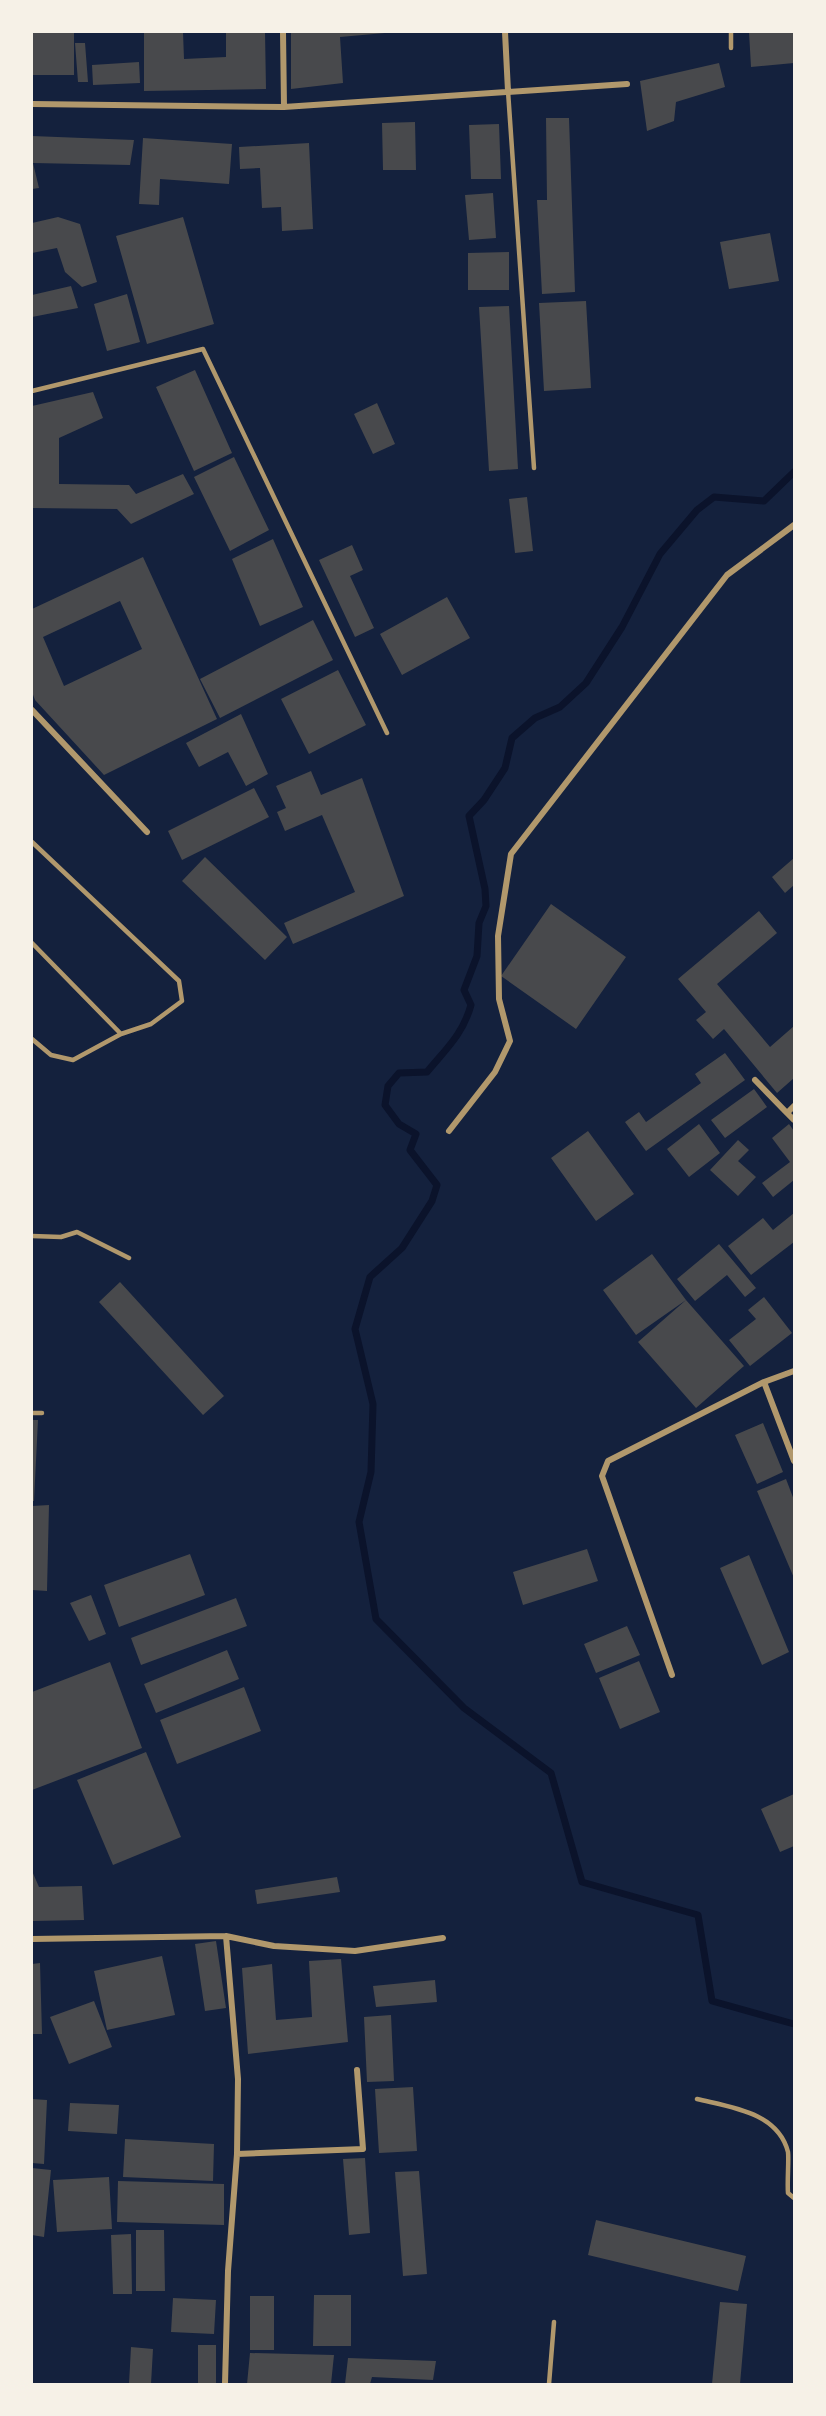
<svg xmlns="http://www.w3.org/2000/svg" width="826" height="2416" font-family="'Noto Serif',serif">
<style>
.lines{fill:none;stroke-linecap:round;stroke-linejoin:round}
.stream{stroke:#0b132b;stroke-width:7}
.building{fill:#48494c;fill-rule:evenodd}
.service{stroke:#b1986c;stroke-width:4.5}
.minor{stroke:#b1986c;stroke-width:6}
</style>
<rect width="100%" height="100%" fill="#14213d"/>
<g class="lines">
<path class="stream" d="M794,472L764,501L714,497L697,510L660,554L622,627L586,683L560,707L535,718L512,738L505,768L484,800L469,816L485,889L486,906L479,923L477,956L464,990L471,1005C463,1034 446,1049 427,1072L399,1073L388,1086L385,1105L399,1124L416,1134L410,1150L437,1185L432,1201L402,1248L370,1277L355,1329L373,1404L371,1472L359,1522L376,1619L464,1708L551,1773L582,1882L698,1915L712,2001L794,2024"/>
</g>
<path class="building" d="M32,32H74V75H32Z
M144,32H183L184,59L226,57V32H265L266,89L144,91Z
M291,32H385V33L340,37L343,83L291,89Z
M749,32H794V63L751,67Z
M75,43H85L88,82H78Z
M139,62L140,83L93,85L92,65Z
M719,63L725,87L676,102L674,121L647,131L640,81Z
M546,118H569L575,292L542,294L537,200H547Z
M415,122L416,170H383L382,123Z
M499,124L501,179H471L469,125Z
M32,136L134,140L130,165L33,163L39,188L32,189Z
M143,138L232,144L229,184L160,179L159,205L139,204Z
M309,143L313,229L282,231L281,207L262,208L260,168L240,169L239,147Z
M493,193L496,238L469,240L465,195Z
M58,217L80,224L97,282L82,287L65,272L57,248L32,253V223Z
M183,217L214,324L147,344L116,236Z
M770,233L779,281L729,289L720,242Z
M509,252V290H468V253Z
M71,286L78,308L32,317V295Z
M127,294L140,342L107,351L94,304Z
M586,301L591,388L544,391L539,303Z
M509,306L518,469L489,471L479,307Z
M195,370L232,453L194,471L156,387Z
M93,392L103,418L59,438V484L129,485L136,494L183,474L194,494L131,524L117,509L32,508V406Z
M377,403L395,444L373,454L354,414Z
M234,457L269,530L230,551L194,477Z
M527,497L533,551L515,553L509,499Z
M273,539L303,607L260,626L232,559Z
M352,545L363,570L350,576L374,628L355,637L319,560Z
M143,557L217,719L104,775L35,700L32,692V609ZM120,601L142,649L64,686L43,637Z
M447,597L470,638L402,675L380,634Z
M313,620L333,660L220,718L200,679Z
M338,670L366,725L309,754L281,699Z
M241,714L268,774L246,786L228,752L199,767L186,743Z
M311,771L321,795L362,778L404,896L293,944L284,923L355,892L322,815L285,831L277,812L286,808L276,786Z
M254,788L269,817L182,860L168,831Z
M205,857L287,937L265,960L182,881Z
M794,858V885L785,893L772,877Z
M551,904L626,957L576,1029L501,976Z
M759,911L777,933L717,984L770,1047L794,1026V1078L777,1093L724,1029L713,1039L696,1020L706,1012L678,979Z
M725,1053L745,1080L646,1151L625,1122L639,1112L646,1122L701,1083L695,1074Z
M754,1089L767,1107L725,1138L711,1120Z
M699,1124L720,1153L689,1177L667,1149Z
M789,1124L794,1131V1180L773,1197L762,1183L790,1162L772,1138Z
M588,1131L634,1194L596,1221L551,1158Z
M738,1140L749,1150L738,1161L756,1177L738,1196L710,1170Z
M794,1213V1242L751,1275L728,1246L763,1218L773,1230Z
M719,1244L756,1288L745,1297L727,1275L695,1301L677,1279Z
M652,1254L686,1300L636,1335L603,1290Z
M120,1282L224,1396L203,1415L99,1302Z
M764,1297L792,1333L750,1366L729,1340L756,1319L748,1310Z
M686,1300L744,1366L696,1408L638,1342Z
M32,1420H38L34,1501H32Z
M763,1423L783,1472L757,1484L735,1435Z
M786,1479L794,1500V1578L757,1491Z
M49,1505L47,1591L32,1590V1506Z
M587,1549L598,1581L523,1605L513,1572Z
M190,1554L205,1595L119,1627L104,1585Z
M749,1555L789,1652L762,1665L720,1568Z
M91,1595L106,1634L89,1641L70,1603Z
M236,1598L247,1626L141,1665L131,1638Z
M627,1626L640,1655L596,1673L584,1644Z
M227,1650L239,1679L156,1713L144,1684Z
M639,1661L660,1712L620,1729L599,1678Z
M110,1662L142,1748L32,1790V1692Z
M244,1687L261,1731L177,1764L160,1720Z
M146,1752L181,1837L113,1865L77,1780Z
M794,1794V1846L780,1852L761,1809Z
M32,1871L39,1887L82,1886L84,1920L32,1921Z
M337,1877L340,1892L257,1904L255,1890Z
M216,1941L226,2008L205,2011L195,1944Z
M162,1956L175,2015L107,2030L94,1971Z
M341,1959L348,2042L248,2054L242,1968L272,1964L276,2020L312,2017L309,1961Z
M40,1963L42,2034H32V1964Z
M435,1980L437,2002L376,2007L373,1986Z
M94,2001L112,2047L69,2064L50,2017Z
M391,2015L394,2081L367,2082L364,2017Z
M413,2087L417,2151L379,2153L375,2089Z
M32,2099L47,2100L44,2164L32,2163Z
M70,2103L119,2105L117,2134L68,2131Z
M125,2139L214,2144L213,2181L123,2177Z
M365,2158L370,2233L349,2235L343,2159Z
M32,2168L51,2170L44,2237L32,2235Z
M419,2171L427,2274L403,2276L395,2172Z
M109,2177L112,2229L57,2232L53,2180Z
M118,2181L224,2184V2225L117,2222Z
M596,2220L746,2256L738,2291L588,2255Z
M136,2230H164L165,2291H136Z
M131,2234L132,2294H113L111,2235Z
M314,2295H351V2346H313Z
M250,2296H274V2350H250Z
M173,2298L216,2300L214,2334L171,2332Z
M720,2302L747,2304L740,2384H712Z
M198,2345H216V2384H198Z
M131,2347L153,2349L151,2384H129Z
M250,2353L334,2355L331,2384H247Z
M348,2358L436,2361L433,2380L372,2377L370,2384H345Z"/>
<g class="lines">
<path class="service" d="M731,32V48
M508,91L534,468
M32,391L203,349L387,733
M32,842L179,981L182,1001L151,1024L121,1034L73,1060L51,1055L32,1039
M32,943L121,1034
M32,1236L61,1237L77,1232L129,1258
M32,1413H42
M697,2099C730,2107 778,2112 788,2152C789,2160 787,2182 788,2193L794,2198
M549,2384L554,2322"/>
<path class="minor" d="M283,32L284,107
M505,32L508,91
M32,104L284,107L627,84
M32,710L147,832
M755,1080L787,1113
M794,1106L787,1113L794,1120
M449,1131L495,1072L510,1041L499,999L498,936L511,854L727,575L794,525
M764,1382L794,1461
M672,1675L602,1476L608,1461L764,1382L794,1371
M226,1936L274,1946L355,1951L443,1938
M32,1939L226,1936L238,2079L237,2154L228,2271L225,2384
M237,2154L363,2149L357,2070"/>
</g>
<rect width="826" height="2416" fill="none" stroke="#f6f1e7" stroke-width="66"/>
</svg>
